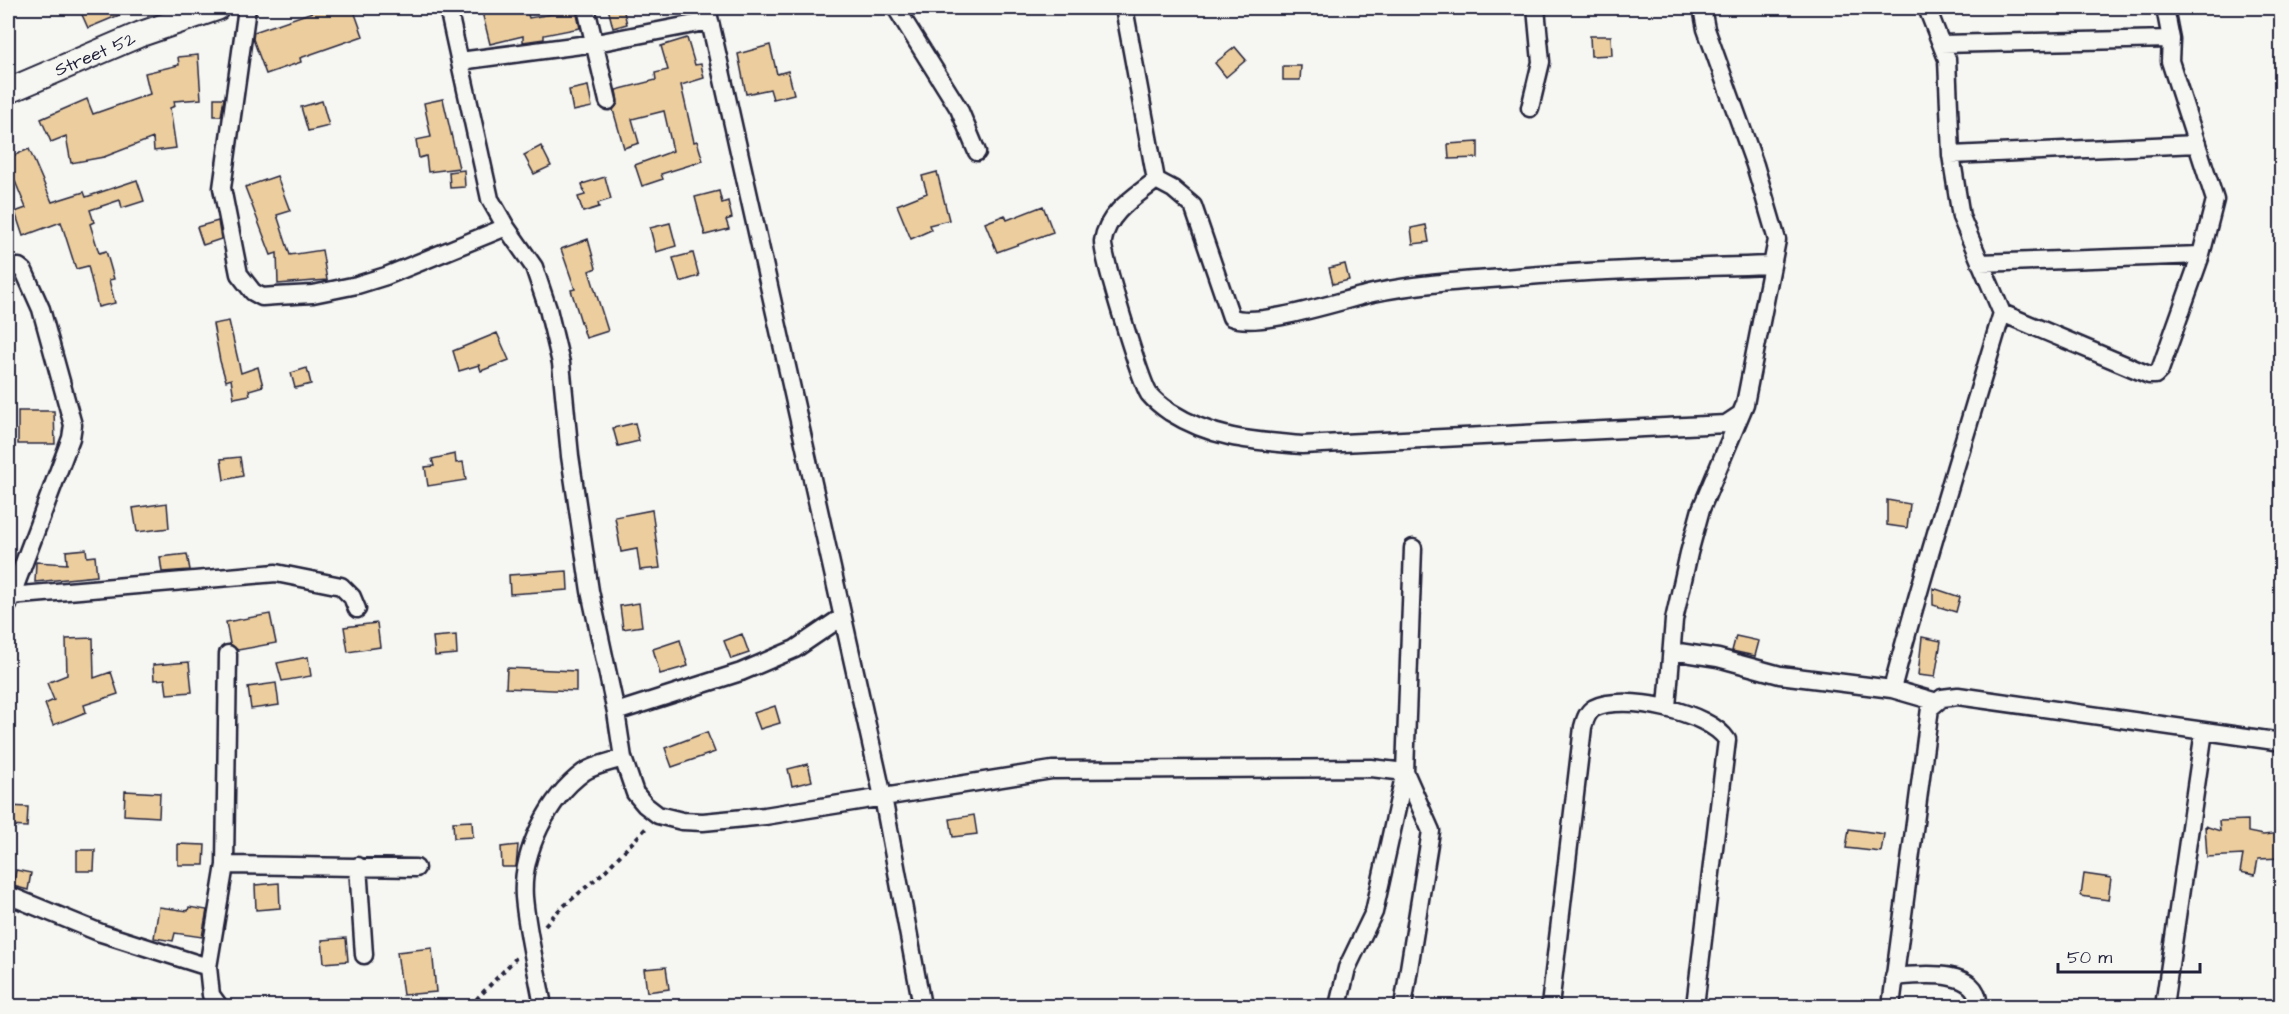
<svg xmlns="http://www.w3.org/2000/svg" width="2289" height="1014" font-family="'Architects Daughter',sans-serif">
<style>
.building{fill:#ebcd9e;stroke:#22223b;stroke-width:1.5}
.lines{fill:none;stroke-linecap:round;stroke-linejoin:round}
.street-casing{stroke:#22223b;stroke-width:21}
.secondary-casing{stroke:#22223b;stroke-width:28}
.path{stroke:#22223b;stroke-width:4;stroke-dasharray:4.5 4.5;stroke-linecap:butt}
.street{stroke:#f6f6f2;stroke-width:16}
.secondary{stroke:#f6f6f2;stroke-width:24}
.labels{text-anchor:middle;stroke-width:4.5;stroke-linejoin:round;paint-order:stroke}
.street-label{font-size:18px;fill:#22223b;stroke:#f6f6f2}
</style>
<rect width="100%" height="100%" fill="#f6f6f2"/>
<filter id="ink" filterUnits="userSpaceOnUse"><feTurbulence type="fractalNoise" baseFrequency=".0167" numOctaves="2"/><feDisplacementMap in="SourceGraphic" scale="12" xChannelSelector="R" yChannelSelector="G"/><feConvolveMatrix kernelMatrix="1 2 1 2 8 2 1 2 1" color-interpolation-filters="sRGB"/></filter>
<g filter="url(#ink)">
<path class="building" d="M79,8H136L88,28Z
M324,8H353L363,36L300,58L301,62L266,74L253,39L254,32Z
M481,8H526L529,18L576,10L580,28L544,35V39L523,42V36L490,44Z
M608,8H623L627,24L613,28Z
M1590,36H1611L1612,55L1591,56Z
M687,38L695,65L701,64L704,78L681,85L694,142L697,141L703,161L661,174L663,179L642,186L635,165L673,151L664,111L632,119L639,143L624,148L613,110L618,103L616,90L656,80L655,73L668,70L661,46Z
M770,45L777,74L788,71L794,94L773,99L770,89L746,94L738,54Z
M1235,47L1246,60L1226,77L1215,63Z
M198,55L201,99L174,101L175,106L170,108L176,148L154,151L153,138L104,157L71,163L66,136L51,142L41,119L87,99L93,114L150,94L145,73L179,65L178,57Z
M1283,66H1301L1300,80H1283Z
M588,86L592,107L573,111L569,90Z
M214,98H224L221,116H214Z
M443,99L459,168L428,172L426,156L419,158L416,140L431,137L424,103Z
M322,101L329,126L308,131L301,107Z
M1478,142V158L1449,159L1448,144Z
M541,146L551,166L534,174L524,155Z
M29,149L52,202L84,192L86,197L137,180L144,201L122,208L120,200L90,210L94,222L90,224L99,253L106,251L114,279L109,280L115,303L98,307L88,266L76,269L61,222L23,236L15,212L26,208L8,164V158Z
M464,170L465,187L450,188L449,172Z
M937,172L949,220L929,225L931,230L911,239L897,205L927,193L922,176Z
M277,176L290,211L277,215L290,255L322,250L327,280L278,284L277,253L271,255L245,187Z
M605,177L611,199L598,203L599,207L583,212L578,197L585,195L582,184Z
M719,191L722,203L728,201L732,218L726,220L729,229L705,235L695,197Z
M1043,206L1053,232L997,252L985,223L1005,215L1007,220Z
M218,221L221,239L203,245L197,227Z
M670,223L676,246L656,252L650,228Z
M1426,225L1429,242L1413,244L1411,228Z
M588,239L596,268L589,271L608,331L586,338L571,290L575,289L561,249Z
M693,253L699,276L680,282L673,258Z
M1345,264L1349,280L1333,284L1329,268Z
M229,321L241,373L258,367L263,386L249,390L250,395L234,398L231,379L226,381L220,361L213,324Z
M497,333L509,360L481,371L479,365L459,371L453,351Z
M307,368L311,384L295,388L291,373Z
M18,411H54L55,444H18Z
M635,423L639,441L618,446L613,428Z
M455,454L456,463L463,462L466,480L428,486L425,467L434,466L432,459Z
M240,457L243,476L224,480L221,459Z
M1887,500L1910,504L1907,528L1887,525Z
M167,503L169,528L137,532L133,508Z
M652,510L660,568L640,570L637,549L621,552L615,517Z
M86,549L87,557L95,556L97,576L35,582L36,562L67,564L66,551Z
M187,554L190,570L162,572L160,557Z
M567,571L568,590L510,594L509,575Z
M1933,588L1960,597L1956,612L1933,605Z
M639,603L642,626L623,629L620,606Z
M270,614L276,643L238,650L230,644L226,622Z
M377,623L380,647L348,652L344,627Z
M742,634L749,653L731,659L724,641Z
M456,635L457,654L435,656L433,637Z
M1736,636L1759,641L1755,656L1732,651Z
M1922,637L1941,641L1935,677L1918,675Z
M93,638L94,678L111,672L118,694L84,705L86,712L53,725L45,704L54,700L47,683L67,675L66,639Z
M680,640L688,666L660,674L653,649Z
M308,657L311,676L282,681L277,663Z
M189,662L192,692L167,694L165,679L154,680L153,665Z
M507,668L576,671V691L506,688Z
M276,683L279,705L251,709L248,687Z
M775,706L780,723L760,729L754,713Z
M707,732L715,752L672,767L665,748Z
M808,764L812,781L792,786L788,769Z
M125,791L160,793L159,817L124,815Z
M8,806L28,807L27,827L8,826Z
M974,815L977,834L953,837L950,819Z
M2248,820V832L2263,835L2282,833V858L2258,859L2255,875L2240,872L2243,855L2207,857L2205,826L2220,831L2219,821Z
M472,821L473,837L454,838L453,822Z
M1849,829L1884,834L1881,852L1846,848Z
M178,844L205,845L204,865H178Z
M518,845L516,867H502L501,847Z
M77,850H95L94,871H77Z
M16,870L31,873L28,890L13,886Z
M2084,874L2111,878L2108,900L2081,896Z
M279,883L280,908L256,910L255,885Z
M159,907L188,911L189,907L207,910L202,937L175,933L173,941L154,938Z
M346,938L348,961L324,963L322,940Z
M432,948L436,992L403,995L397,952Z
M666,967L669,989L647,992L644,969Z"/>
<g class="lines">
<defs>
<path id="street" d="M247,8L222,188L239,274L253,292L262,297L276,296L313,294L357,285L386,276L506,227
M448,8L490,199L506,227L534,267L548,309L561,363L570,456L590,591L616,712L623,758L635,793L645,805L658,815L682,821L703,822L765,816L1052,770L1371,768L1405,772L1431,831L1403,1006
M586,8L608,101
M707,8L883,797L922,1006
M896,8L959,109L977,152
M1124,8L1156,180
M1927,8L1947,59L1951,155L1961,217L2002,313L2149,375H2155L2160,370L2201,255L2215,200L2170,61L2171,39L2165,8
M1941,44L2171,39
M460,61L596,43L710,21
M1530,108L1541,62L1536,8
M1951,155L2197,144
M1980,263L2201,255
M8,268L19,267L24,271L41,309L73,425L71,438L8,605
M1738,416L1726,424L1302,445C1253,441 1213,439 1170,412C1164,408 1154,400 1149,394C1141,382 1101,253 1103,241C1107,213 1136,196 1156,180L1173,189L1193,206L1231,317C1257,329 1342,300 1373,293C1415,284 1461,281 1504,278C1593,270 1683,268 1772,265
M10,596L276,573L341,586L352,597L357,609
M1672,651L1718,658L1780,675L1892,689
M1937,702L1892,689C1925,563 1965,438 2002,313
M1667,707L1674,620L1689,553L1701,509L1745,404L1777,240L1755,165L1706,29L1702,8
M616,712L741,672L795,649L842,617
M225,865L416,868
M358,866L364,955
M8,895L101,933L208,967L211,995L219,1006
M208,967L225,865L228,654
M1894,977C1918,975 1981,967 1978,1006
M543,1006C537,971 527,933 524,897C521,853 548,798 584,772C594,765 611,762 623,758
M1338,1006L1347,968L1374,912L1405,772L1413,548
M1550,1006L1583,727C1585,720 1587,712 1594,708C1623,693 1710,712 1727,740L1695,1006
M1891,1006L1930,708L1942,698L1958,696L2282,742
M2164,1006L2204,731"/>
<path id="secondary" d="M8,91L141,34L217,8"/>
</defs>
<use href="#street" class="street-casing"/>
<use href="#secondary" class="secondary-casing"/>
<path class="path" d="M545,925L559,910L604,872L647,827
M470,1006L516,958"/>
<use href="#street" class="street"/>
<use href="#secondary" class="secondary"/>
</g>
</g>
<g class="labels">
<g class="street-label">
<text transform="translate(95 54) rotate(-23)" y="6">Street 52</text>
</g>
</g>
<rect width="2289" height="1014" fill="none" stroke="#f6f6f2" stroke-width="30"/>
<rect x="15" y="15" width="2259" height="984" fill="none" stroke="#22223b" stroke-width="2" filter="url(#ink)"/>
<path d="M2058 963v9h142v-9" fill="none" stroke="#22223b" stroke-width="3"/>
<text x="2067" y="963" font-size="18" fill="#22223b" stroke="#f6f6f2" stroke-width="4.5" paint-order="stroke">50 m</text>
</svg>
